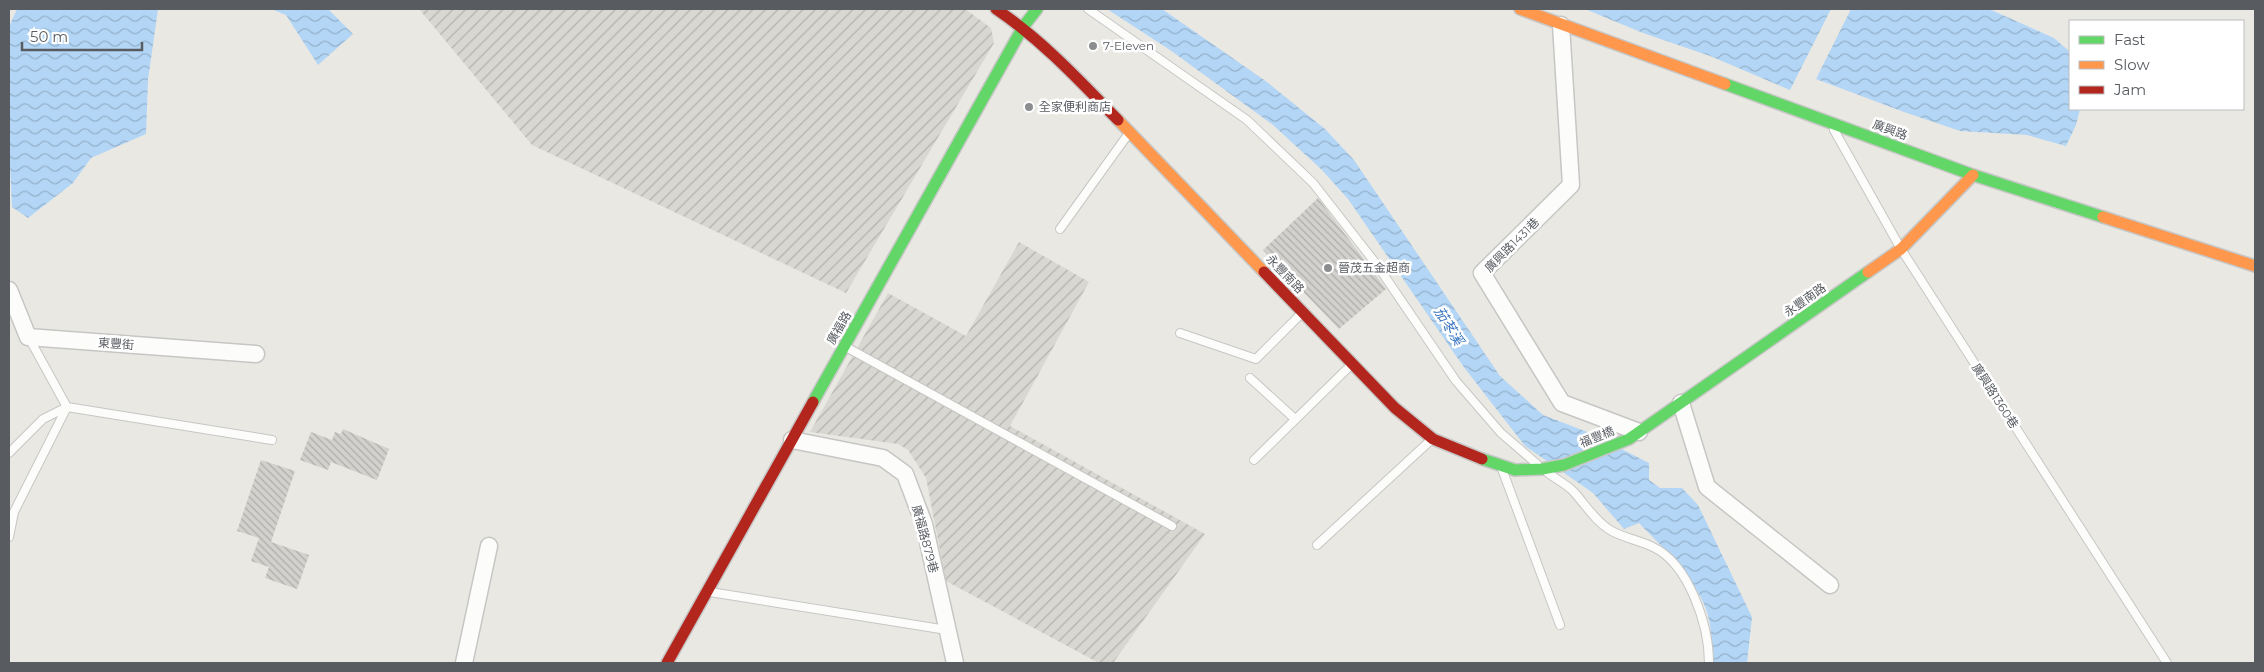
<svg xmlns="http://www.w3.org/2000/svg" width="2264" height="672" font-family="Montserrat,'Noto Sans TC',sans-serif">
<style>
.industrial{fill:url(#industrial-furrows)}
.water{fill:url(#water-waves)}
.building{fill:url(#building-back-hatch)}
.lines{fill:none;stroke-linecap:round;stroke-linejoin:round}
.lane-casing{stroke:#c6c6c4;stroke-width:10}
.street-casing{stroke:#c6c6c4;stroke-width:19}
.fast-casing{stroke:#c6c7c6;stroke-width:14}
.slow-casing{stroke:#c6c7c6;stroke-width:14}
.jam-casing{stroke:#c6c7c6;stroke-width:14}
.lane{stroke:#fcfcfb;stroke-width:8}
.street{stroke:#fcfcfb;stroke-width:16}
.fast{stroke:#63d668;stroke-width:11}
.slow{stroke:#ff974d;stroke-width:11}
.jam{stroke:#b3261e;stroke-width:11}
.poi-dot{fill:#8b8d8e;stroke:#fff;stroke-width:2}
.labels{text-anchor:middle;stroke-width:5;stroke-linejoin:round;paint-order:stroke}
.poi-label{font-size:12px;fill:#585c61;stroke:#fff;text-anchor:start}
.street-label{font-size:12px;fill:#585c61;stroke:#fff}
.water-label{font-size:14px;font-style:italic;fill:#3773bf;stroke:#fff}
</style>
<defs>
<pattern id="industrial-furrows" width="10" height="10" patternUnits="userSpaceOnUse" patternTransform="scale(1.25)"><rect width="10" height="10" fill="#d9d7d2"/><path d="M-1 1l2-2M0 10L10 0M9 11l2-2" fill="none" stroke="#b3b2ae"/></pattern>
<pattern id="water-waves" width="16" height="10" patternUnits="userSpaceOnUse" patternTransform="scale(1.25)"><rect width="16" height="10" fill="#b3d6f6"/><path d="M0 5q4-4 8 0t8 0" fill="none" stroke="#94b1cb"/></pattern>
<pattern id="building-back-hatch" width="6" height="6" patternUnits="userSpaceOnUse" patternTransform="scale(1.25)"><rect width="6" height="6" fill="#d2d1cd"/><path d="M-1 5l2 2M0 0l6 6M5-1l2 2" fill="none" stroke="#adadaa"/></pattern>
</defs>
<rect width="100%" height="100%" fill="#eae8e2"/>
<path class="industrial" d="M419,9H965L991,28L994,43L846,293L532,145Z
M1019,242L1089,282L1010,426L1205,534L1113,663H1099L946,581L926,478L908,450L898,444L810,432L888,293L966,336Z"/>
<path class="water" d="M17,9H158L148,80L146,134L91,158L73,183L28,218L12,207L9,142V27Z
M271,9H328L353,34L318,65L286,15Z
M1107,9H1162L1267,82L1325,129L1354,160L1500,376L1543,415L1590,433L1649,463V480L1660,488H1682L1698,505L1752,617L1747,663H1713C1712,645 1712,626 1706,609C1693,575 1664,549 1639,523L1624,529L1593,493L1525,446L1463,366L1348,199L1322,170L1273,125L1170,50Z
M1585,9H1831L1790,90L1710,56L1643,33Z
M1851,9H1989L2054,38L2070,52V109H2080L2076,125L2066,146L2027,135L1960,131L1904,112L1816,79Z"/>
<path class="building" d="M1318,198L1386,289L1339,329L1263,250Z
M343,429L389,449L377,480L331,462L328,470L300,460L311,432L332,440L335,432L341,434Z
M261,460L295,471L271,542L309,555L297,589L265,578L269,567L251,561L259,538L237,531Z"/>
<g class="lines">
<defs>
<path id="lane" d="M1088,9L1247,120L1313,183L1377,265L1456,381L1501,433L1537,464
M1834,130L1901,249L2167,663
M1060,229L1129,133
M1180,333L1256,359L1301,314
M29,338L67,407L272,440
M846,347L1172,526
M1250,378L1295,419
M9,453L43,419L67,407L14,512L9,537
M1254,460L1351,365
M1502,469L1560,625
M1548,473C1556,479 1566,484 1573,491C1585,504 1595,521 1610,530C1623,538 1639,540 1653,547C1689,564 1709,626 1709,663
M1317,545L1431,440
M710,592L947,630"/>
<path id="street" d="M1561,25L1571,185L1482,273L1562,403L1639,432
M9,290L28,337L256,354
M1681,403L1707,487L1830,585
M792,440L883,458L905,474L924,524L955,663
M464,663L489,546"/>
<path id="fast" d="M1725,84L1973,175L2103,217
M813,402L1023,27L1037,9
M1482,459L1515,470L1542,469L1564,465L1629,439L1868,272"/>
<path id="slow" d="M1520,9L1725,84
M1118,120L1264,272
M2103,217L2255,266
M1868,272L1901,249L1973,175"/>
<path id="jam" d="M996,9C1042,40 1079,80 1118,120
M1264,272L1395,408L1433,439L1482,459
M667,663L813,402"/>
</defs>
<use href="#lane" class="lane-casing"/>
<use href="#street" class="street-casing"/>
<use href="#fast" class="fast-casing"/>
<use href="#slow" class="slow-casing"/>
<use href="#jam" class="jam-casing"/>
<use href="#lane" class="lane"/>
<use href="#street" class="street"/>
<use href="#fast" class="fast"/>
<use href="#slow" class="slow"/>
<use href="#jam" class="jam"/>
</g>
<g class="poi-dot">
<circle cx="1093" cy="46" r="5"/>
<circle cx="1029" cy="107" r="5"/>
<circle cx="1328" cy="268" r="5"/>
</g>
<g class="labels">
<g class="poi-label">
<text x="1103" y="50">7-Eleven</text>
<text x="1039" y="111">全家便利商店</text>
<text x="1338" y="272">晉茂五金超商</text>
</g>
<g class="street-label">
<text transform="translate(1890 130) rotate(20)" y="4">廣興路</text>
<text transform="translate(1512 245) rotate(-45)" y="4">廣興路1431巷</text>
<text transform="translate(1285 274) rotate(46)" y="4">永豐南路</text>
<text transform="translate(1805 300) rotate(-35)" y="4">永豐南路</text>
<text transform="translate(839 328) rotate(-60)" y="4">廣福路</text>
<text transform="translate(116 344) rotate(4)" y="4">東豐街</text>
<text transform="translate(1995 396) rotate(57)" y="4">廣興路1360巷</text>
<text transform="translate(1597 437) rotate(-22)" y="4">福豐橋</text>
<text transform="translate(925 539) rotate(75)" y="4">廣福路879巷</text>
</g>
<g class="water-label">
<text transform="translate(1449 326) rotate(58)" y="5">茄苳溪</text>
</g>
</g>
<rect width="2264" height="672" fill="none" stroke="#585c61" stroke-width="20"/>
<rect x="2069" y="20" width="175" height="90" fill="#ffffff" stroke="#bcbec0"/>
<rect x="2079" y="36" width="25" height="8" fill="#63d668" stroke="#bcbec0"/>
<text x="2114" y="45" font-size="15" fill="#585c61">Fast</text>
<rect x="2079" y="61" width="25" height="8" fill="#ff974d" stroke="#bcbec0"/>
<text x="2114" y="70" font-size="15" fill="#585c61">Slow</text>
<rect x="2079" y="86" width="25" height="8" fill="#b3261e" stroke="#bcbec0"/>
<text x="2114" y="95" font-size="15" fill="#585c61">Jam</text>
<path d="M22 42v8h120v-8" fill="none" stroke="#585c61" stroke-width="2.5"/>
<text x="30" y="42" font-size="15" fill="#585c61" stroke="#ffffff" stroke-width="4" paint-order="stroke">50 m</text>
</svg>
